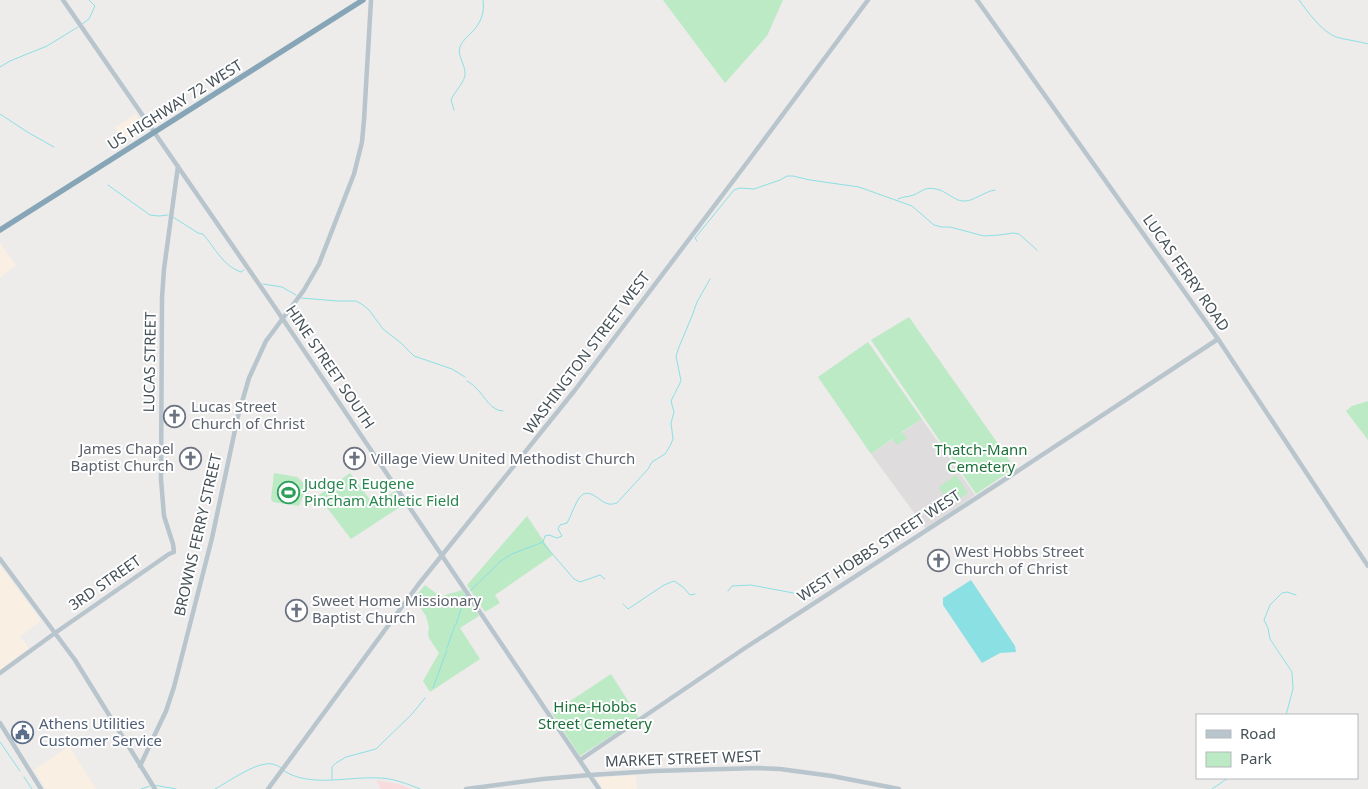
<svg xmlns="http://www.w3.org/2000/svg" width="1368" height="789" font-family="'Noto Sans',sans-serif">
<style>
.commercial{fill:#f9efe3}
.education{fill:#dfdcdd}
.medical{fill:#f8dbdd}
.green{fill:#bbeac5}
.water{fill:#8be0e4}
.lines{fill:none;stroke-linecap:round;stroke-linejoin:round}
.stream{stroke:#8be0e4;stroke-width:1}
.secondary{stroke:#b8c5cc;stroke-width:4.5}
.highway{stroke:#86a6b7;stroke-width:5.5}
.labels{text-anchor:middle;stroke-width:4;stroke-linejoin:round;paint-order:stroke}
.street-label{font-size:15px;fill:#455157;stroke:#fff}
.worship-label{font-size:15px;fill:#5b616d;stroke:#fff;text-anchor:start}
.park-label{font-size:15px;fill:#1c7139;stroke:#fff}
.leisure-label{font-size:15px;fill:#27864d;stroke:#fff;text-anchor:start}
.service-label{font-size:15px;fill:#4e5e75;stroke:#fff;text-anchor:start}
</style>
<rect width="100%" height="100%" fill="#eeebeb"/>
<path class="commercial" d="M136,114L145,127L123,142L114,128Z
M0,243L16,265L0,278Z
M0,565L41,621L20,637L29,648L0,670Z
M69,746L96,789H46L34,770Z
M636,775L637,789H603L596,778Z"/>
<path class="education" d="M922,419L975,495L926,529L871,454Z"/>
<path class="medical" d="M376,780L398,784L412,789H381Z"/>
<path class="green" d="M663,0H783L767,36L725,83Z
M909,317L1015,468L976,494L871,340Z
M868,342L922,419L902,432L907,438L897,445L892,439L871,454L818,377Z
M1368,401V440L1346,411L1352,406Z
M274,473L297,477L307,486L299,506L273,502L271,499Z
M350,473L374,505L395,491L403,505L351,539L318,496Z
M956,475L968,493L949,505L939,487Z
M527,516L553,555L495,595L500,603L485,612L467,585Z
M425,585L441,597C448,593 455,593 462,590L479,616L460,628L480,659L430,692L423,681L439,653L429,638L428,633L429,627L426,616L414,598Z
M611,674L639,718L580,756L552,713Z"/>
<path class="water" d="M971,580L1015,646L1016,652L1000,653L982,663L943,605V598Z"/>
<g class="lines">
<path class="stream" d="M1299,0C1308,12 1321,31 1336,37C1346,40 1358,41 1368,44
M82,24L89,19L95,6L89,0
M0,67L10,61L47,46L78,27
M454,110L451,100C454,92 466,81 465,73C465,64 457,56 460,47C463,40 468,36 472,32C481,23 485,12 483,0
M0,114L29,133L54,147
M108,185L150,215L159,216L168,215
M898,199C902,197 906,197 910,196C920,194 923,186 936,189C947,191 955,202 965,201C974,201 983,192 995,190
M173,217L198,233L203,234C215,248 223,266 241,272L244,270
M697,241L695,238L734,190L740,188L754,189L780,180L787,176H793L810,180L859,187L912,206L934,225L942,227H950L984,236L999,235L1013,233L1019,234L1037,250
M263,284L282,287L296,295
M301,298L338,301H356L363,305L369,310L383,329L401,343L414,356L452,369L465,377
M467,381C471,383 474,386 477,389C485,397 491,411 503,411
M543,543L574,579L580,582L600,575L605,579
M470,591L501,561L512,554L543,542L545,536L549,535L557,538L562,536L558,529L560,525L567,523C571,516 576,501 580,497C590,486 600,503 609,504C612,505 615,503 617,503L648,469L652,462L665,454L670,446L673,439L671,423L674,412L671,401L681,381L676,356L679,347L692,316L697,302L710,279
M728,591L732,586L751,585L799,594L813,598
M623,604L628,609L664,585L674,581L683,587L690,595L695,594
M456,624L466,595
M447,648L455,625
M433,688L447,650
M1286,715L1293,689L1292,672L1270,639L1268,628L1264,620L1270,605L1282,593L1287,592L1296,595
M0,742L20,771
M284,771C311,788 349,776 379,778C392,778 408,784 420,789
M24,777L32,789
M332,779V767L336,763L346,757L376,749L412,714L425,698
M154,785L176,789
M141,789L150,786
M215,789C228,782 252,765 266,764C271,763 278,765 281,768
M1212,789L1228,778"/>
<path class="secondary" d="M63,0L272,303L599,789
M977,0L1218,339L1368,566
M0,559L75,660L155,789
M0,673L55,633L169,554L174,552L173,544L164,516L161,479L162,298L164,269L178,166
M0,723L41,789
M580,760L745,648L1004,480L1218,339
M140,766L166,711L174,687L212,538L238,416L249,378L266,341L304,290L319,264L354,174L362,142L364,120L371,0
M268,789L418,585L575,390L749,160L868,0
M466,789L543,779L590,775L654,771L759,768L780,769L832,776L899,789"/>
<path class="highway" d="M0,230L363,0"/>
</g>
<defs>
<symbol id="church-ring" viewBox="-11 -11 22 22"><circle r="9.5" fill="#fff" stroke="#6b7280" stroke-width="1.5"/><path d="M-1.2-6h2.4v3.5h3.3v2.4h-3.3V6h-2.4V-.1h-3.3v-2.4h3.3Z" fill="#6b7280"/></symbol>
<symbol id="stadium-ring" viewBox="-11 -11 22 22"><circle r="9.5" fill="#fff" stroke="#2e9e5b" stroke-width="1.5"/><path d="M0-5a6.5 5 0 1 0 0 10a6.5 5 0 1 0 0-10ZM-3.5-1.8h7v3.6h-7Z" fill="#2e9e5b"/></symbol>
<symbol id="civic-ring" viewBox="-11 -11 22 22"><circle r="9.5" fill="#fff" stroke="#5c6f8a" stroke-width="1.5"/><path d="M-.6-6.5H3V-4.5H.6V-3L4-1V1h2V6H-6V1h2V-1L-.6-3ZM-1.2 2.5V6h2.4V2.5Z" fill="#5c6f8a"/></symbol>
</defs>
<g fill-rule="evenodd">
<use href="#church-ring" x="162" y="404" width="25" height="25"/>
<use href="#church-ring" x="178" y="446" width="25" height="25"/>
<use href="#church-ring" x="342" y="446" width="25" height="25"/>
<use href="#stadium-ring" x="276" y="480" width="25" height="25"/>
<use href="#church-ring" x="926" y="548" width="25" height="25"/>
<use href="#church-ring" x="284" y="598" width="25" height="25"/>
<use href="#civic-ring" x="10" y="720" width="25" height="25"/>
</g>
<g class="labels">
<g class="street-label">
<text transform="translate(175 105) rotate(-32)" y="5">US HIGHWAY 72 WEST</text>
<text transform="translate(1186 273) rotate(55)" y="5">LUCAS FERRY ROAD</text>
<text transform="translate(587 353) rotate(-53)" y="5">WASHINGTON STREET WEST</text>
<text transform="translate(150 362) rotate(-89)" y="5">LUCAS STREET</text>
<text transform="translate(330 367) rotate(56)" y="5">HINE STREET SOUTH</text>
<text transform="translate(198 535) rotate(-77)" y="5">BROWNS FERRY STREET</text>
<text transform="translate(879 546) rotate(-33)" y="5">WEST HOBBS STREET WEST</text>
<text transform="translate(105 583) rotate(-35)" y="5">3RD STREET</text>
<text transform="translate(683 759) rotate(-2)" y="5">MARKET STREET WEST</text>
</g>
<g class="worship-label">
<text x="191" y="412">Lucas Street<tspan x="191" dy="17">Church of Christ</tspan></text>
<text x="174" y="454" text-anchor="end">James Chapel<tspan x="174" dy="17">Baptist Church</tspan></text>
<text x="371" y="464">Village View United Methodist Church</text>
<text x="954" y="557">West Hobbs Street<tspan x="954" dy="17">Church of Christ</tspan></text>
<text x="312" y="606">Sweet Home Missionary<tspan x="312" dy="17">Baptist Church</tspan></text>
</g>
<g class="park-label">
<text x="981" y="455">Thatch-Mann<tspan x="981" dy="17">Cemetery</tspan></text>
<text x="595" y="712">Hine-Hobbs<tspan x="595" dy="17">Street Cemetery</tspan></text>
</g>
<g class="leisure-label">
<text x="304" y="489">Judge R Eugene<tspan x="304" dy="17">Pincham Athletic Field</tspan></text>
</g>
<g class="service-label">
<text x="39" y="729">Athens Utilities<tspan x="39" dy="17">Customer Service</tspan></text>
</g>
</g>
<rect x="1196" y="714" width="162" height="65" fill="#ffffff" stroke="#b5b9bc"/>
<rect x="1206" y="730" width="25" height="8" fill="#b8c5cc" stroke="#b5b9bc"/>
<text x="1240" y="739" font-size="15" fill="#455157">Road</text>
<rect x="1206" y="752" width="25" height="15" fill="#bbeac5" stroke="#b5b9bc"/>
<text x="1240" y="764" font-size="15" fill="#455157">Park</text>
</svg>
